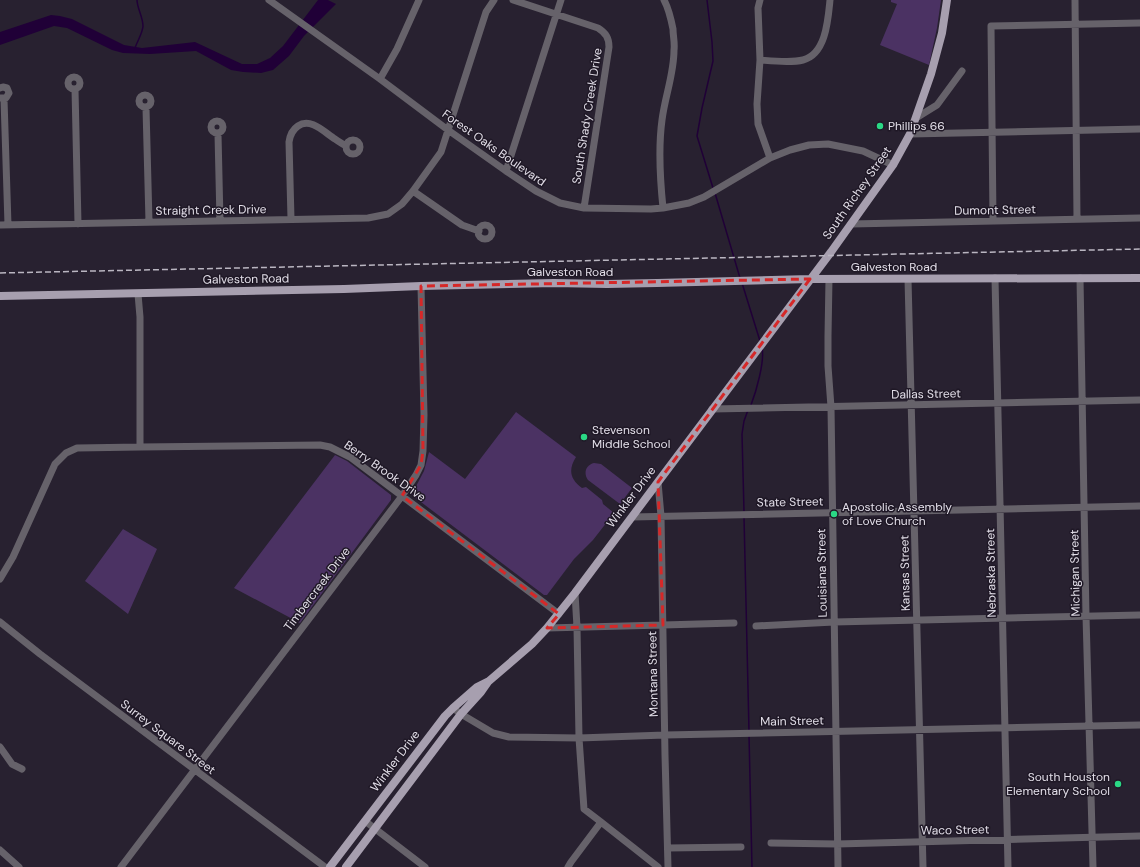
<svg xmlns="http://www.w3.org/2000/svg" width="1140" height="867" font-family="'DM Sans',sans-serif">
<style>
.green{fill:#4b3263}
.water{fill:#200037}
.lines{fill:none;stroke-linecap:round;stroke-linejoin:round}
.stream{stroke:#200037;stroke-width:1.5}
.minor{stroke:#66626a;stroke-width:7}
.major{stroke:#a79faf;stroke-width:8}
.rail{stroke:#bab6c1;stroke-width:1.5;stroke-dasharray:6 3;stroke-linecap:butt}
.marked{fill:none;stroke:#d62828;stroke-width:3;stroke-dasharray:8 5;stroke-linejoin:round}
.poi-dot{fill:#2ad885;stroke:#1f1826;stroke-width:1.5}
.labels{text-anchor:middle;stroke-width:3;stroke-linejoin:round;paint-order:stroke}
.street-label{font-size:12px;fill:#e2dee8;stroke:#1f1826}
.poi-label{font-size:12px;fill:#e2dee8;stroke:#1f1826;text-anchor:start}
</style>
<rect width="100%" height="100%" fill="#282130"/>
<path class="green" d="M891,0H941L937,28L929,65L880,45L897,4L891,2Z
M516,412L576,457C568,470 570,479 582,488L586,487L602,500L603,504L614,513L593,540L574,559L547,595H544L413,496L412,494L424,471L429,452L465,479Z
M335,455L347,461L391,495V500L300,623L234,588Z
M594,463L601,464L632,488L620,504L588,480C583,473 586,465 594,463Z
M123,529L157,549L128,614L85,581Z"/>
<path class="water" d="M318,0H328L336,4L304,36L289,56L273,70L261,73L243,72L231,70L196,51L150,54L123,53L112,50L67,28L54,26L0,45V32L51,15L60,16L72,19L124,45L142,48L195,42L242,64H257L270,58L283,46Z"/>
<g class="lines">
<path class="stream" d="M707,0L712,42L713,61L702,108L697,136L713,188
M135,48C137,42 143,32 143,26C143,17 137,8 137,0
M715,193L740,278
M742,283L760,341
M751,405C756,392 765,361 762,348
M744,511L742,434L744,421L748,410
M744,517L749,731
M749,735L752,867"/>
<path class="minor" d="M269,0L380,79L448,130L506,171L536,191L560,203L584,208L651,209L663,208L689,203L704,197L770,158L790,150L809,145L828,144L863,151L893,165
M513,0L598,28C606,33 609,38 609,47L584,208
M760,0L758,8L760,60L757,104L758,124L770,158
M1075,0L1077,219
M760,60C773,61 791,63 803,60C826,54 828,20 830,0
M68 83a6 6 0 1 1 12 0a6 6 0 1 1-12 0Z
M380,79L397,49L419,0
M0,88L3,87L7,88L9,93L6,98H0
M75,89L78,224
M139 101a6 6 0 1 1 12 0a6 6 0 1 1-12 0Z
M4,99L8,225
M146,108L149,222
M916,118L937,105L962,71
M211 127a6 6 0 1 1 12 0a6 6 0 1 1-12 0Z
M218,134L220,221
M910,134L1140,129
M346 147a7 7 0 1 1 14 0a7 7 0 1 1-14 0Z
M506,171L561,0
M413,191L462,225L479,231
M663,208C660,179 658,149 662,120C665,96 674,74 674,50C675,43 673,36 673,29C671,19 669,9 664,0
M291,219L289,142C290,135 292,130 298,126C311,117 325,133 335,139C339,142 343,144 346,146
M993,221L991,26L1140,23
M851,224L1140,218
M0,225L368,218L388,214L402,204L413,191L441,152L486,12L494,0
M478 232a7 7 0 1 1 14 0a7 7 0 1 1-14 0Z
M995,278L1008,867
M1080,278L1086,616L1093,867
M829,279L828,336V366L831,407L838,867
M908,279L923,867
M138,294L140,317V447
M712,409L1140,400
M658,482L661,516L665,755L668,867
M632,517L1140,506
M0,579L13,557L55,464L66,453L77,448L140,447L320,445L330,447L350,457L559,614
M575,593L577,627L579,738L584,809L601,822L658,867
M0,622L40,654L325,867
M756,626L834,622L1140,615
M547,628L663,625L734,623
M453,708L461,714L493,733L509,737L579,738L665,735L1140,725
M0,747L12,764L22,769
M365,821L425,867
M771,843L837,844L1140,836
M668,848L741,847
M0,850L19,867
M121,867L402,496L416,475L421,465L423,451L424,415L421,286
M568,867L571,862L601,822"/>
<path class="major" d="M0,296L344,289L421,286L554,283L607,284L657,283L810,279L1140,278
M330,867L445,716L453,708L477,687L489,681L532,644L547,628L575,593L658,482L831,252L893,165L910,134L931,74L942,33L947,0
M346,867L461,714L481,692L488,682"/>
<path class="rail" d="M0,273L1140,249"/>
</g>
<path class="marked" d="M810,279L658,482L663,625L547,628L559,614L402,496L421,465L423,451L421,286Z"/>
<g class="poi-dot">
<circle cx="880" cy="126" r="4"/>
<circle cx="584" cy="437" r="4"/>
<circle cx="834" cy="514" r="4"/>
<circle cx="1118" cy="784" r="4"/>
</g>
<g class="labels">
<g class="street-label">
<text transform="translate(587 116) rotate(-81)" y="4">South Shady Creek Drive</text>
<text transform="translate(494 148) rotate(35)" y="4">Forest Oaks Boulevard</text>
<text transform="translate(857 193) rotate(-55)" y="4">South Richey Street</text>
<text transform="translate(211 210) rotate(-1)" y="4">Straight Creek Drive</text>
<text transform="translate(995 210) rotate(-1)" y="4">Dumont Street</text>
<text x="894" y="271">Galveston Road</text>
<text x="570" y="276">Galveston Road</text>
<text transform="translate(246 279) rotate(-1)" y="4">Galveston Road</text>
<text transform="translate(926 394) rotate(-1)" y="4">Dallas Street</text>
<text transform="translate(385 471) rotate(35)" y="4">Berry Brook Drive</text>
<text transform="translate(631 497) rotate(-53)" y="4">Winkler Drive</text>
<text transform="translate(790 502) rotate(-1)" y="4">State Street</text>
<text transform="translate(822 573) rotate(-91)" y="4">Louisiana Street</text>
<text transform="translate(905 573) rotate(-91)" y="4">Kansas Street</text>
<text transform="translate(991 573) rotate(-91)" y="4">Nebraska Street</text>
<text transform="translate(1075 573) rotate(-91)" y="4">Michigan Street</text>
<text transform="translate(317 589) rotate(-53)" y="4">Timbercreek Drive</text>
<text transform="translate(653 674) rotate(-91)" y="4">Montana Street</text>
<text transform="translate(792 721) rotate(-1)" y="4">Main Street</text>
<text transform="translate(168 737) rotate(37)" y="4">Surrey Square Street</text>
<text transform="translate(395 761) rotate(-53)" y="4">Winkler Drive</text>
<text transform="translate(955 830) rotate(-1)" y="4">Waco Street</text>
</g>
<g class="poi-label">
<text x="888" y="130">Phillips 66</text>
<text x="592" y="434">Stevenson<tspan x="592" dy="14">Middle School</tspan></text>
<text x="842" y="511">Apostolic Assembly<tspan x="842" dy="14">of Love Church</tspan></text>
<text x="1110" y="781" text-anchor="end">South Houston<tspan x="1110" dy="14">Elementary School</tspan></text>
</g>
</g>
</svg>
